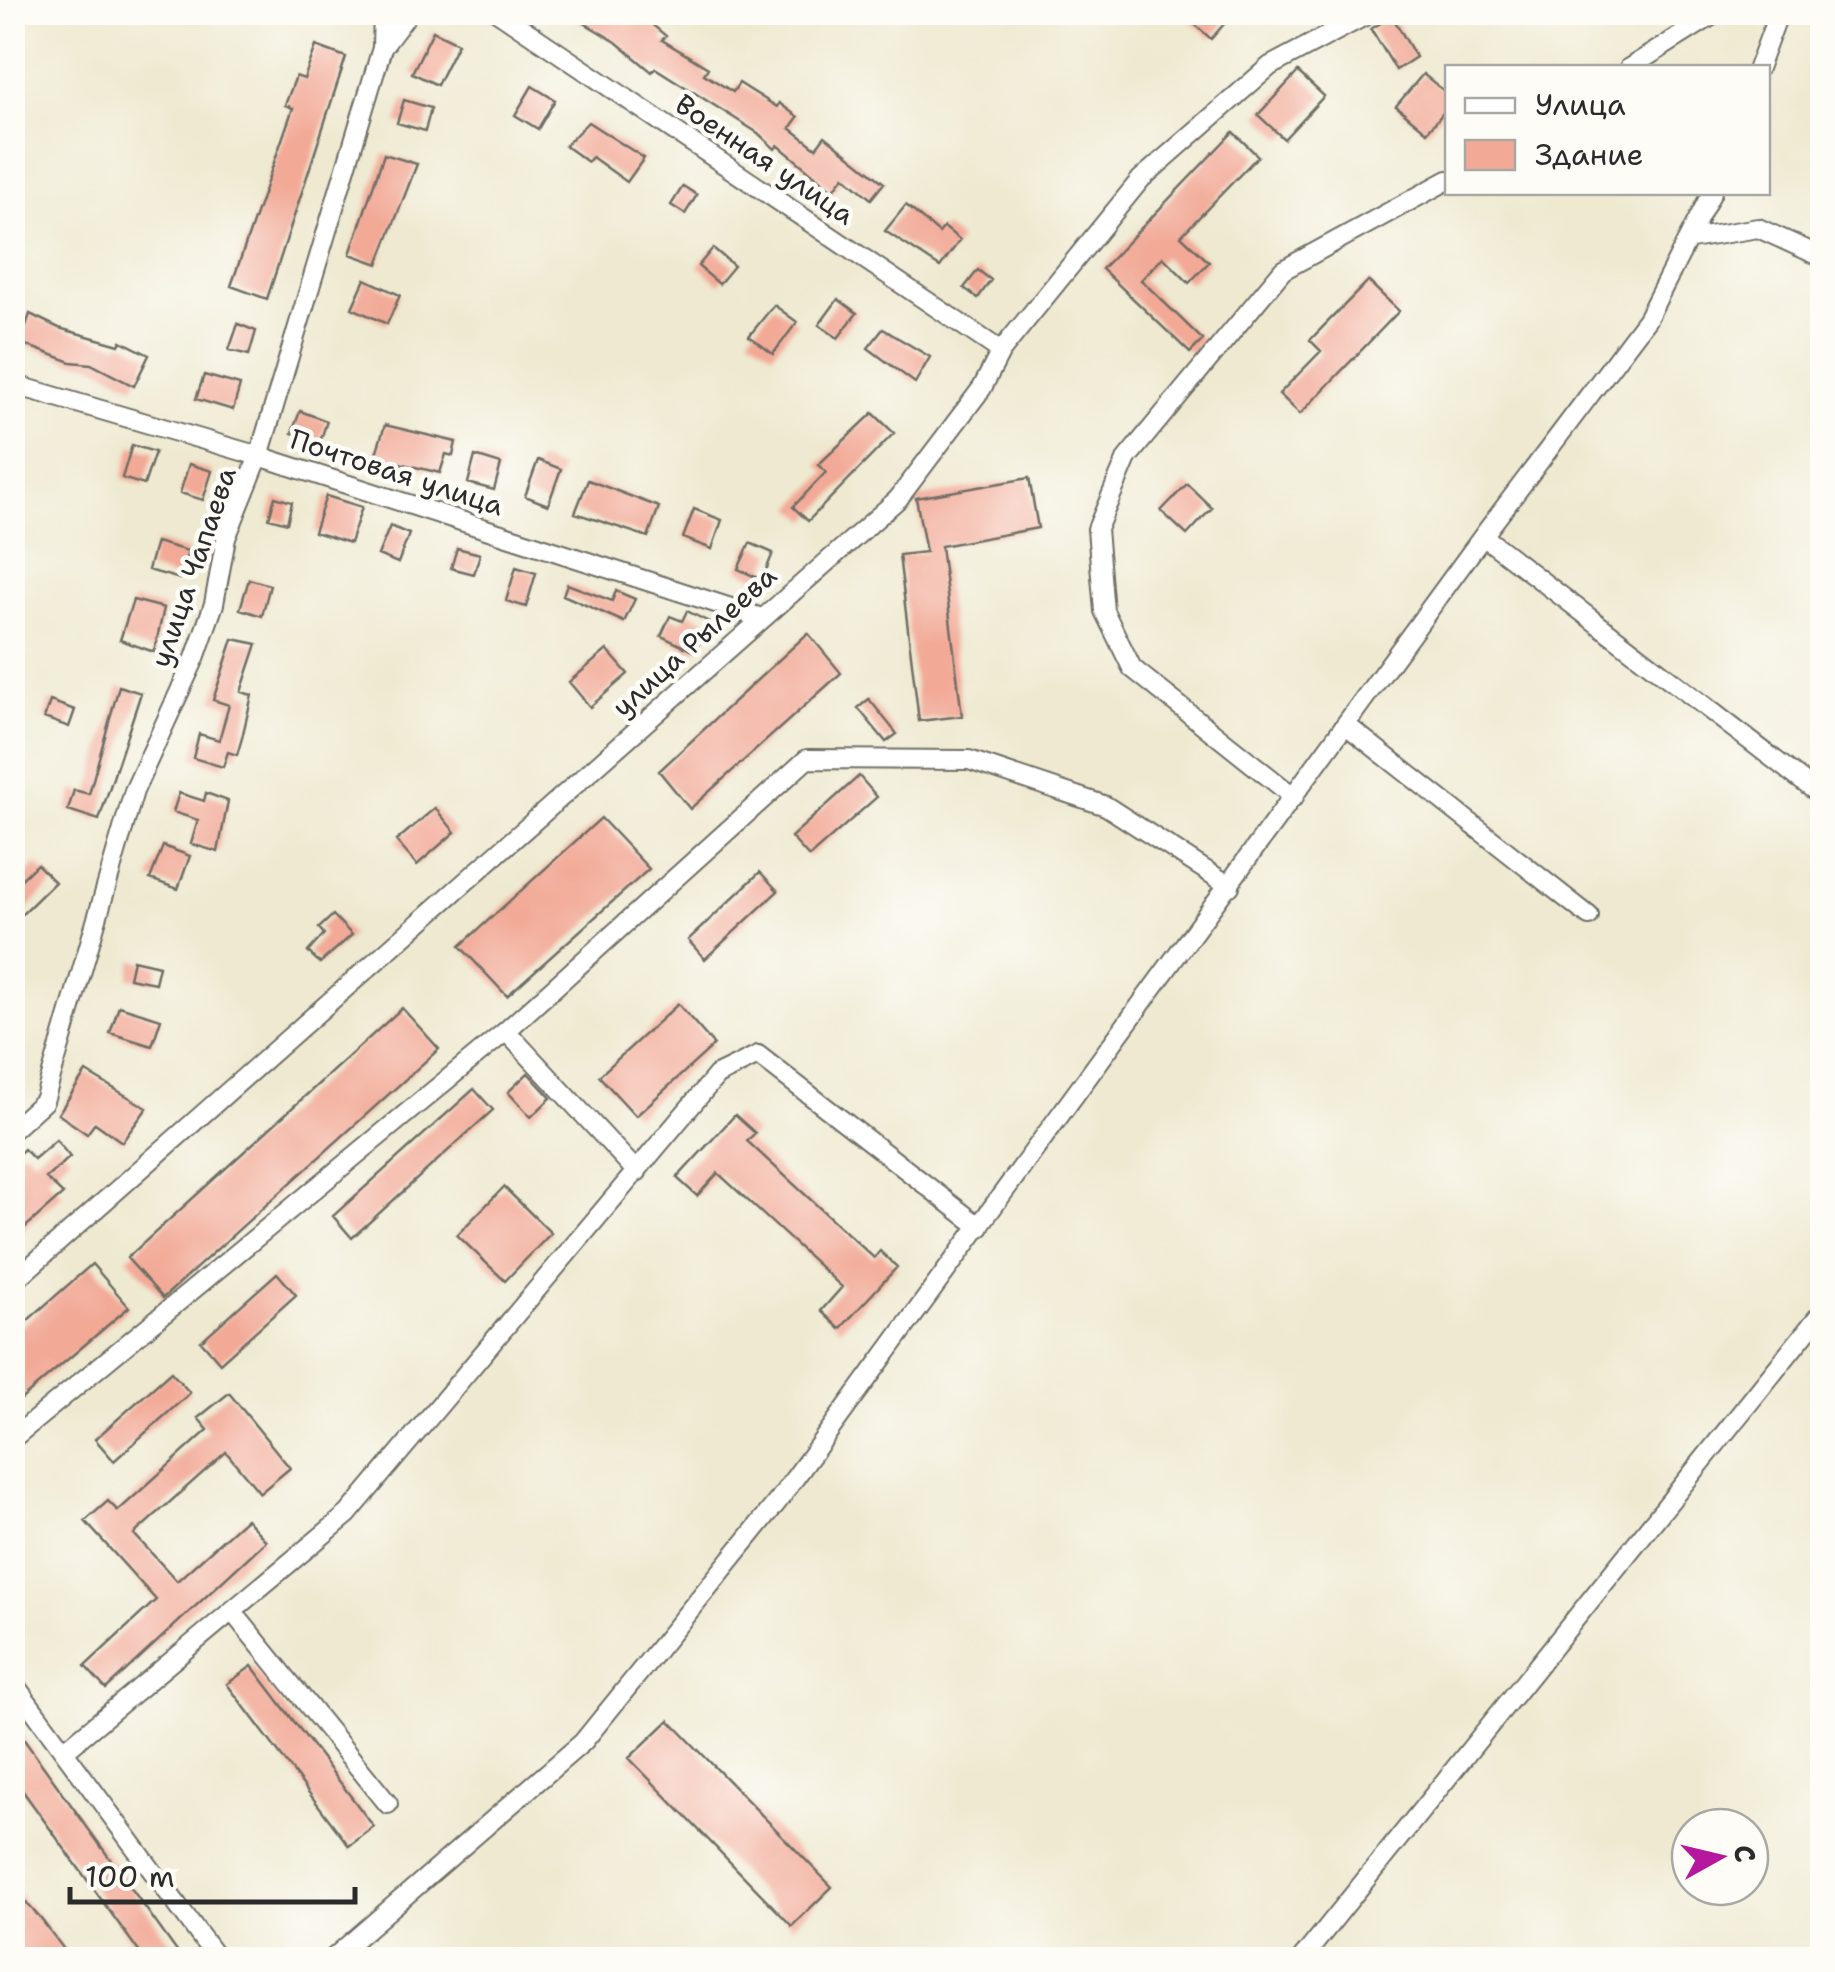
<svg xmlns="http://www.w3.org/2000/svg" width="1835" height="1972" font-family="'Shantell Sans',sans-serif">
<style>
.building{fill:#f2a996}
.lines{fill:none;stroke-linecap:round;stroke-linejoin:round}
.minor-casing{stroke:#6f6e65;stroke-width:22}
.minor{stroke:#fff;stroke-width:18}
.labels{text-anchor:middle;stroke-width:9;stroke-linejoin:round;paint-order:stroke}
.street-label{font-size:28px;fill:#2b2b2b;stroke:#fdfcf7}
</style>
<rect width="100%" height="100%" fill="#fdfcf7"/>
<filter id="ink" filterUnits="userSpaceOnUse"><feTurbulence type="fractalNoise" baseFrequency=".01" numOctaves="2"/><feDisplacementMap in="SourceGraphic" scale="20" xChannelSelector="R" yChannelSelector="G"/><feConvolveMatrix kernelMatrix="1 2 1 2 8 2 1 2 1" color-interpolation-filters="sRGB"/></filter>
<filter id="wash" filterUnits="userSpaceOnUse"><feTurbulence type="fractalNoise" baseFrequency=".0048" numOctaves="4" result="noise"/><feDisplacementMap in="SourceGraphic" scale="40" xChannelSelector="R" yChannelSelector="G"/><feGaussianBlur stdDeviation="2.25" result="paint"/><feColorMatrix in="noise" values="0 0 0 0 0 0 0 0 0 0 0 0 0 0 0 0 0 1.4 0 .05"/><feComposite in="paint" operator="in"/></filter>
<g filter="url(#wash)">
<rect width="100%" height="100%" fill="#eee9d0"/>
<g id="blocks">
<path class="building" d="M566,12H637L666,36L662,40L708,68L704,74L733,92L739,83L777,107L779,103L798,117L790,128L816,148L825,136L884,183L871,199L844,176L833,191L778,145L775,149L758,133L655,68L652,72L616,42Z
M1181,12H1212L1224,24L1211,39Z
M1392,16L1416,57L1396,70L1371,29Z
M433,31L458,43L437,85L412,73Z
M316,46L346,57L267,299L231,286L293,108L285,105L296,76L304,79Z
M1298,72L1324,96L1284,139L1258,115Z
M1423,74L1448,94V107L1427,132L1396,106Z
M532,86L555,100L538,129L515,115Z
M404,100L431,108L425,131L397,123Z
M588,122L644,158L627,182L592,157L588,162L565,146Z
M1233,132L1258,156L1181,236L1209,262L1189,283L1163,257L1141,280L1203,340L1190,353L1102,269Z
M384,154L417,164L378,264L350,254Z
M683,186L697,195L685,214L671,205Z
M906,205L939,233L944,227L960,240L940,267L885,231Z
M713,248L734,266L719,284L698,266Z
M978,270L991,280L978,298L964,288Z
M365,279L400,295L387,324L352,308Z
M1368,281L1399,311L1300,414L1279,394L1321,351L1310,340Z
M838,299L857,313L838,338L819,325Z
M774,305L797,322L773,354L749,336Z
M30,314L59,328L119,345L121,341L149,355L134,386L91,364L71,362L20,343Z
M238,324L256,331L249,355L229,350Z
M883,329L930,357L915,383L868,348Z
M204,375L240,385L233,410L196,399Z
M300,411L327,421L320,442L292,433Z
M873,413L894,433L808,521L793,507L826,472L818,465Z
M385,425L456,442L453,456L446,454L440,473L375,457Z
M132,445L155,452L144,485L122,478Z
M475,456L501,464L494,490L468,483Z
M538,460L561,469L548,505L525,496Z
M189,464L212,471L203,500L180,493Z
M1029,478L1038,528L941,546L962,716L919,721L899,555L926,552L916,498Z
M588,480L659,507L648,537L575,513Z
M1187,484L1212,508L1187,535L1161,511Z
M326,496L362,507L350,543L314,532Z
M275,497L292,502L287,523L269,518Z
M694,509L722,520L712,549L683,538Z
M390,526L409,534L398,563L378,555Z
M156,542L188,551L180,579L148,570Z
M750,543L773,553L762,580L738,569Z
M457,548L480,554L474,574L451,568Z
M516,567L536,573L526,607L506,601Z
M249,579L270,585L262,616L240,609Z
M567,584L612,601L616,591L635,599L624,622L563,595Z
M133,600L164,608L154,652L120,640Z
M687,611L709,622L695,652L661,636L670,616L682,621Z
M808,633L841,673L690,809L659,771Z
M233,639L257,644L241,692L252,695L242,738L237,755L228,752L223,767L193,758L199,734L219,740L229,705L213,700Z
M607,650L628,674L590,707L569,682Z
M119,686L141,693L99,820L68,810L74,790L89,794Z
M869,699L897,734L886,742L858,708Z
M50,701L75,710L69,727L44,718Z
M859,776L877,797L809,857L791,837Z
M179,793L204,801L206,793L228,801L218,852L191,844L198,820L173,812Z
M435,808L455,832L417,865L396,841Z
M601,818L649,869L507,996L460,946Z
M163,846L190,856L178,889L150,879Z
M37,864L55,882L12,924V888Z
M760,872L778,891L705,959L688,940Z
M333,915L352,935L320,963L308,952L324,934L319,928Z
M133,960L159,966L155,983L129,978Z
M678,1004L714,1045L636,1116L599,1076Z
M119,1006L161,1019L152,1046L110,1033Z
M402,1008L439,1049L163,1298L127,1258Z
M86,1072L147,1108L122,1142L95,1123L87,1134L58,1114Z
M528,1073L551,1098L531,1117L508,1092Z
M474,1089L493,1110L352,1238L333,1216Z
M735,1115L755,1133L747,1141L874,1258L880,1251L897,1267L840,1329L821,1311L842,1287L718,1173L697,1196L677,1178Z
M56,1140L70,1157L46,1178L63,1194L12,1239V1160L24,1149L34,1159Z
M504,1187L551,1233L505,1281L457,1235Z
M92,1264L129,1307L12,1407V1334Z
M277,1273L296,1295L220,1363L201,1341Z
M171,1372L190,1393L114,1461L95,1439Z
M229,1393L290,1468L260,1493L226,1452L134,1534L177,1581L246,1519L266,1541L106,1689L85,1666L156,1600L85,1521L108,1501L118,1511L208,1430L198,1418Z
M252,1666L374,1827L349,1846L227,1684Z
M669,1720L832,1887L792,1926L629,1758Z
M12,1723L183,1960H145L12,1776Z
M12,1887L41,1919L72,1960H28L12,1942Z"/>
</g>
</g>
<g filter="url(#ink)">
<use href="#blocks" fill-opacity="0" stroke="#6f6e65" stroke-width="2.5"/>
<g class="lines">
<defs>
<path id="minor" d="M498,12L1001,351
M382,47L383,12
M1629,68L1718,12
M1758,68L1779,12
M1691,239L1758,228L1822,257
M12,384L259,456L762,618
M1483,536L1822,796
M1346,725L1589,916
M1294,797L1132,668L1104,611L1097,529L1127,458L1283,270L1448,180
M506,1031L637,1172
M12,1130L44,1101L134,791L195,658L214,604L226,538L259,456L382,48L409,12
M12,1283L898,499L982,388L1001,351L1141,179L1270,66L1372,12
M12,1439L506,1031L807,759L969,760L1106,806L1230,886
M232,1611L388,1804
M12,1681L218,1960
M64,1751L348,1514L717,1075L758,1055L980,1227
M331,1960L583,1742L778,1501L1483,536L1647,319L1712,192
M1301,1960L1822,1312"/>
</defs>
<use href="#minor" class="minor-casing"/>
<use href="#minor" class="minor"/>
</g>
</g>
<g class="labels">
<g class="street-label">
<text transform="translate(765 159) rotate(34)" y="10">Военная улица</text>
<text transform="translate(397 472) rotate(18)" y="10">Почтовая улица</text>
<text transform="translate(193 567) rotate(-71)" y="10">улица Чапаева</text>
<text transform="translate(694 641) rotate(-42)" y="10">улица Рылеева</text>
</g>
</g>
<rect width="1835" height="1972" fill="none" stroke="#fdfcf7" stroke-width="50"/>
<rect x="1445" y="65" width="325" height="130" fill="#fdfcf7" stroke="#a9a8a5" stroke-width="2.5"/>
<rect x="1465" y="98" width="50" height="15" fill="#ffffff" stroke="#a9a8a5" stroke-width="2.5"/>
<text x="1535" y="115" font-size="30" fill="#2b2b2b">Улица</text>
<rect x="1465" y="140" width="50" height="30" fill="#f2a996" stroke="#a9a8a5" stroke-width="2.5"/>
<text x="1535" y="165" font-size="30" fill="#2b2b2b">Здание</text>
<g transform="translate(1720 1857) rotate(82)"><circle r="48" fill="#fdfcf7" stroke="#a9a8a5" stroke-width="2.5"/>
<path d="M0-8L18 38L0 25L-18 38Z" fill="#b5179e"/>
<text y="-15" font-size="28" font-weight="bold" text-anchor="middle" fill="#2b2b2b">С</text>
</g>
<path d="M70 1887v15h285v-15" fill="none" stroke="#2b2b2b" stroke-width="5"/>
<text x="85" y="1887" font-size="30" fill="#2b2b2b" stroke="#fdfcf7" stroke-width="8" paint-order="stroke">100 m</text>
</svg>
